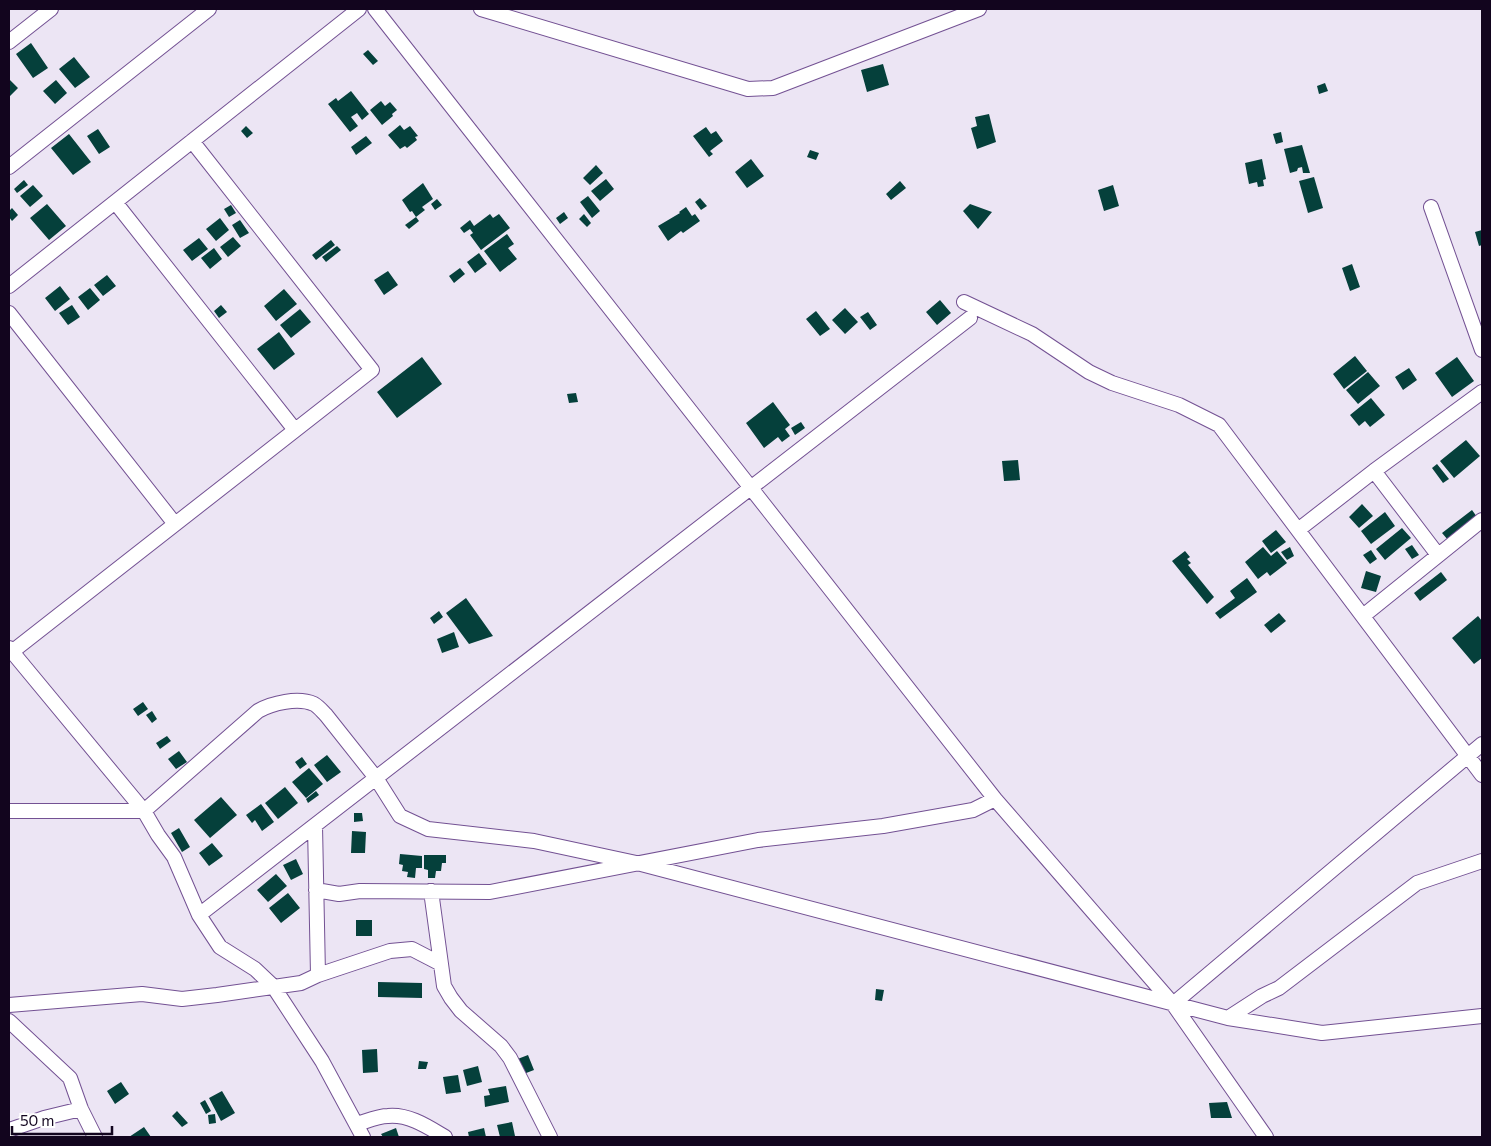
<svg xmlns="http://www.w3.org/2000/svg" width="1491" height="1146" font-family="Commissioner,sans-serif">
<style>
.building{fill:#05403b}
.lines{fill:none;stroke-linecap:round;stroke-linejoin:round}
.street-casing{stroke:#735193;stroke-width:16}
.street{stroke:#fff;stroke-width:14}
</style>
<rect width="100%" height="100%" fill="#ece5f4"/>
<path class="building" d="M31,43L48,68L33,78L16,54Z
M368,50L378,61L373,65L363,54Z
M74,57L90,77L75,88L59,69Z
M883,64L889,85L867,92L861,70Z
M9,79L18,88L9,97Z
M56,80L67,93L55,104L43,91Z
M1325,83L1328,91L1319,94L1317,86Z
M351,91L369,114L362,120L357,113L351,117L358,126L350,132L328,104L336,98L338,101Z
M381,101L385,106L390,102L397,110L392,114L393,116L382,125L370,110Z
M989,114L996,142L977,149L971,128L977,126L975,117Z
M400,125L404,130L410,126L418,136L415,137L417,140L407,148L405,146L400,149L388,135Z
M246,126L253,133L247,138L241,131Z
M706,127L711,134L716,131L723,141L710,151L713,154L709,157L693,136Z
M98,129L110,147L99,154L87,136Z
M1281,132L1283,142L1276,144L1273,134Z
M69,134L91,162L73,175L51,148Z
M366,136L372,143L356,155L351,147Z
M1302,145L1310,173H1303L1302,167L1298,168L1297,171L1290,173L1284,149Z
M810,150L819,153L816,160L807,157Z
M751,159L764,176L747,188L735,172Z
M1262,159L1266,179L1263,180L1264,186L1258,187L1257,182L1249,184L1245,163Z
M596,165L603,173L590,185L583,178Z
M1314,177L1323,208L1308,213L1299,181Z
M606,179L614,189L600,201L591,191Z
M24,180L28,185L17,193L14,189Z
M900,181L906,188L891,200L886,194Z
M423,183L433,199L422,207L425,210L416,217L412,211L410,212L402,200Z
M33,185L43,196L30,207L20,196Z
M1113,185L1119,206L1104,211L1098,190Z
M588,196L600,211L592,218L580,202Z
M700,198L707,206L701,210L695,202Z
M437,199L442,205L435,210L431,204Z
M47,204L66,226L49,240L30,218Z
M970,204L992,212L978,229L963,211Z
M231,205L236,213L229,217L224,209Z
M686,207L692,216L695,214L700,221L683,233L681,231L668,241L658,226L680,213L679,212Z
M12,208L18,215L12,221L9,217V211Z
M564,212L568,218L560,224L556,218Z
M490,214L493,218L499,214L510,228L481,250L470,235L473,233L470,229L464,233L460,228L470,220L474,226Z
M584,214L591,223L587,227L579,219Z
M416,217L419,221L409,229L405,225Z
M220,218L229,230L216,241L206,229Z
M240,220L249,233L240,238L232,225Z
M1482,230V245L1479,246L1475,232Z
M507,234L514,244L508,248L517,259L500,272L484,251Z
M233,237L241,246L228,257L220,247Z
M199,238L208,249L192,261L183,250Z
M331,240L335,245L316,260L312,255Z
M337,246L341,250L326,262L322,257Z
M214,248L222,259L210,269L201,258Z
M479,253L487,264L475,273L467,262Z
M1352,264L1360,287L1350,291L1342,268Z
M460,268L465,274L454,283L449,276Z
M388,271L398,285L384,295L374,280Z
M107,275L116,286L103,296L94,285Z
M60,286L70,299L55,311L45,298Z
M90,288L100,300L88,310L78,297Z
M284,289L297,304L276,321L264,306Z
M940,300L951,313L937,325L926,312Z
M72,305L80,317L68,325L59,313Z
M221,305L227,312L219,318L214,311Z
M845,308L858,322L845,334L832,320Z
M300,309L311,322L291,338L280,325Z
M816,311L830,329L820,336L806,319Z
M868,312L877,325L870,330L860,317Z
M279,332L295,354L274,370L257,349Z
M1355,356L1367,371L1344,389L1333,374Z
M422,357L442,384L397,418L377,392Z
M1457,357L1474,381L1452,397L1435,373Z
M1409,368L1417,380L1403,390L1395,377Z
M1368,372L1380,386L1358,404L1346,390Z
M576,393L578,402L569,403L567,394Z
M1371,398L1385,415L1370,427L1365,421L1359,426L1350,415Z
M773,402L790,425L785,429L790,436L782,442L778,437L764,448L746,423Z
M801,422L805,428L795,435L791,428Z
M1466,440L1480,456L1454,478L1440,461Z
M1018,460L1020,480L1004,481L1002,461Z
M1437,464L1449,479L1443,483L1432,468Z
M1362,504L1373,516L1359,528L1349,517Z
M1472,510L1477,517L1448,540L1442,533Z
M1385,512L1395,526L1371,544L1361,531Z
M1402,528L1411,538L1385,560L1376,549Z
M1276,530L1286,542L1271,553L1262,541Z
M1412,545L1419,555L1412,559L1405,549Z
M1263,547L1271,556L1277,551L1287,563L1270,576L1267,572L1258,579L1245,562Z
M1290,547L1294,556L1287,560L1281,552Z
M1371,550L1377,559L1370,564L1363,555Z
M1185,551L1190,557L1187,559L1191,563L1188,565L1214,597L1207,604L1172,561Z
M1366,571L1381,576L1376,592L1361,588Z
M1441,572L1447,580L1420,601L1414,593Z
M1247,578L1257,592L1220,619L1215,613L1235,598L1230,591Z
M466,598L493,636L469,644L446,613Z
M439,611L443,617L434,624L430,618Z
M1279,613L1286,621L1271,633L1264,625Z
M1478,616L1482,621V658L1474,664L1452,638Z
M454,632L459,647L442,653L437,639Z
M143,702L148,709L138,716L133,709Z
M152,711L157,719L152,723L146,715Z
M167,736L171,741L160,749L156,743Z
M179,751L187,762L176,769L168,759Z
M327,755L341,772L327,782L314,765Z
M302,757L307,764L300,769L295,762Z
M309,768L323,784L306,798L292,782Z
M285,787L298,803L278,819L265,803Z
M316,791L319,795L308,803L306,799Z
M221,797L237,815L210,838L194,820Z
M261,804L274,822L262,831L255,820L252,823L246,815Z
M354,813H362L363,821L354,822Z
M179,828L190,847L182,852L171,833Z
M352,831L366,832L365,853H351Z
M212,843L223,856L209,866L199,853Z
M400,854L422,856V868H416L415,878L407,877L408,872L402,871L403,865L399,864Z
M424,855H446V863H442L441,871H436L435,878H428V870L424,869Z
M296,859L303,874L291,880L283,865Z
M276,874L287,886L268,902L257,890Z
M288,893L300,908L281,923L269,908Z
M356,920H372V936H356Z
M378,982L422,983V998L378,997Z
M876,989L884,990L882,1001L875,1000Z
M377,1049L378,1072L363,1073L362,1050Z
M528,1055L534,1070L521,1075L515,1060Z
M419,1061L428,1062L426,1069H418Z
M478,1066L482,1082L467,1086L463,1070Z
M458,1075L461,1092L446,1094L443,1077Z
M121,1082L129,1094L115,1104L107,1091Z
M506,1086L509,1102L485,1107L484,1096L490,1095L488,1089Z
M222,1091L235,1113L221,1121L209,1098Z
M205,1100L211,1111L206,1114L200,1103Z
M1227,1102L1232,1118H1211L1209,1103Z
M177,1111L188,1123L182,1127L172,1116Z
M215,1114L216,1123L209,1124L208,1115Z
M512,1122L515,1136L500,1137L497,1125Z
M144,1127L151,1137H129Z
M396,1128L399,1137H383L381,1134Z
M484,1128L486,1137H469L468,1132Z"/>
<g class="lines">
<defs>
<path id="street" d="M375,9L995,799L1173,1004L1266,1137
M481,9L748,89L773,88L979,9
M9,42L51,9
M9,167L209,9
M115,202L295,430
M1431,207L1482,350
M9,286L359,9
M964,302L1032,334L1089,372L1112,383L1179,405L1219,425L1482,775
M9,313L175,524
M1374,471L1438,555
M1298,530L1374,471L1482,392
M1363,616L1482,520
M9,648L144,811L158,835L174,857L199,915L220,947L255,969L273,986L322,1061L363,1137
M13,651L372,370L192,141
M9,811H144L258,711C272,703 298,697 314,704C319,707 322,711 326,715L376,778L400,816L428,829L534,841L641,864L1228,1018L1322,1033L1482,1016
M315,826L318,975
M316,890L339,894L360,891L490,892L758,840L883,826L973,810L995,799
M431,891L444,986L451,998L461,1011L501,1046L510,1058L550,1137
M199,915L970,318
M1173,1004L1482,744
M9,1005L142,994L182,999L217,995L301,983L318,975L390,951L412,949L441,964
M1228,1018L1262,996L1279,988L1417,883L1482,861
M9,1021L70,1078L81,1109L95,1137
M357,1124C367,1121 378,1116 388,1116C409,1114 428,1127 445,1137
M9,1130L44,1118L81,1109"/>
</defs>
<use href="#street" class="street-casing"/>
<use href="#street" class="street"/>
</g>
<rect width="1491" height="1146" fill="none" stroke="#12051e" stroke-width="20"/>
<path d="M12 1126v8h100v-8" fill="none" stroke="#12051e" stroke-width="2.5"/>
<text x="20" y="1126" font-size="15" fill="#12051e" stroke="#ffffff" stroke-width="4" paint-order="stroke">50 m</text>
</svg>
